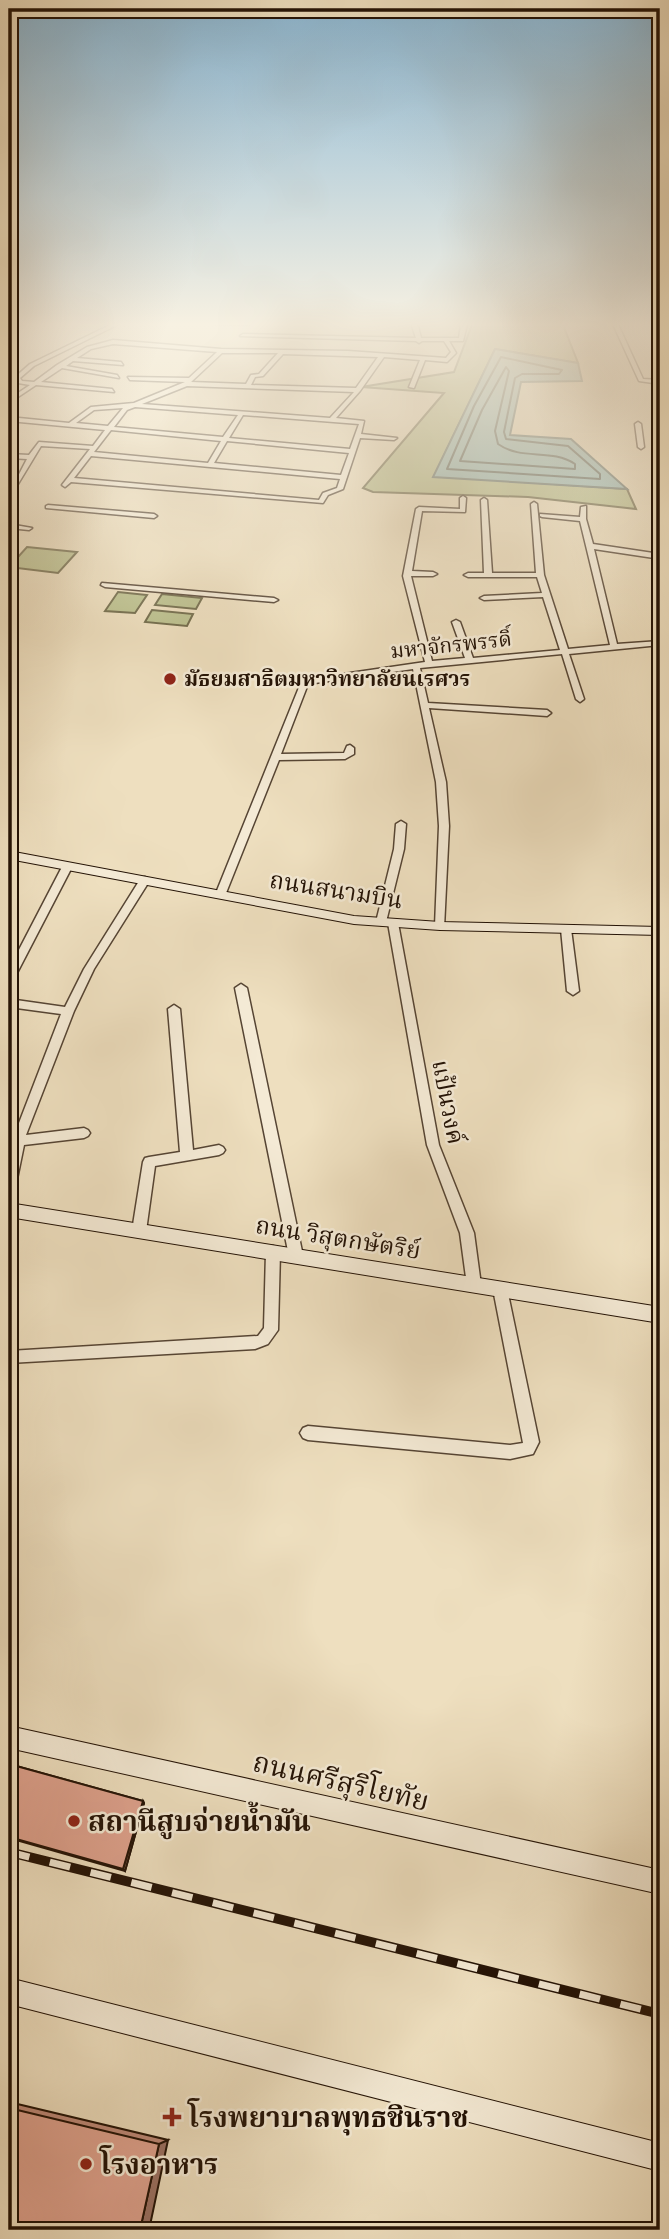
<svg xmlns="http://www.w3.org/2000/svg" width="669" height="2239" font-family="'Sorts Mill Goudy','Noto Serif Thai',serif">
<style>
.green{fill:#bcc18f;stroke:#706a4a;stroke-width:2}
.water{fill:#9bbcb8;stroke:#6b7870;stroke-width:2}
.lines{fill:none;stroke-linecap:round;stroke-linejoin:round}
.shore{stroke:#5f675e;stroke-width:2}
.street-casing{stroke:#564534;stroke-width:3}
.secondary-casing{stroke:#231205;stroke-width:2}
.street{fill:#f4ead5;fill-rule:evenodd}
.secondary{fill:#f4ead5;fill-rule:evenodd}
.rail-casing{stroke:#231205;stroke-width:10}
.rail{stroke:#f4ead5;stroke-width:7;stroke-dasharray:21;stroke-linecap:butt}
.wall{fill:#bf8a79;stroke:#231205;stroke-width:2}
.shaded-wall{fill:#9b7163;stroke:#231205;stroke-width:2}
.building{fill:#dea18d;stroke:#231205;stroke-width:2}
.poi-dot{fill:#8f2418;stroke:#f4ead5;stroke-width:2.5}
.labels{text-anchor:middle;stroke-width:5;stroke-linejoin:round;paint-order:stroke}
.far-street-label{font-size:21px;fill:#231205;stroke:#f4ead5}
.far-poi-label{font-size:21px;font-weight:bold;fill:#231205;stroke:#f4ead5;text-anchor:start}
.street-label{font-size:24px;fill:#231205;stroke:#f4ead5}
.near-street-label{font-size:28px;fill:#231205;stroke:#f4ead5}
.near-poi-label{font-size:28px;font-weight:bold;fill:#231205;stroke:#f4ead5;text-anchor:start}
</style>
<rect width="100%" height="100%" fill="#eedfbf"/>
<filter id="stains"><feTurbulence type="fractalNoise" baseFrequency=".00286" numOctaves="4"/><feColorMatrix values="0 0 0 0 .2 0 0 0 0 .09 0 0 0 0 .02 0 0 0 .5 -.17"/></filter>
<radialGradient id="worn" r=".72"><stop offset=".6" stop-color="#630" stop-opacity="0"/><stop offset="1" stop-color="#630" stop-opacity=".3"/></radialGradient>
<path class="green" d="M473,322H562L578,363L495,349L434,476L627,489L636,509L528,497L373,492L363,488L444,393L361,387L454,372Z
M27,547L77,552L58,573L9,567Z
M118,592L147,595L135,613L105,611Z
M162,594L202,598L196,609L155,605Z
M152,610L193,614L187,626L145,622Z"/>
<path class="water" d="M495,349L578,363L582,381L521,382L510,435L571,439L627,489L433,477Z"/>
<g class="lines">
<path class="shore" d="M501,357L562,370L559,374H522L515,378L504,432L506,439L568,446L600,474V479L447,469L474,406Z
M506,367L509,371L495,431L498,444C522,461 551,448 575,464V469L460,461L482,410Z"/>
<defs>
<path id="street" d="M21,322H29L9,330V327Z
M116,322H123L34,366L20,378L22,381L34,382L57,365L87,347L113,340L221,349L348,351L446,358L451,352L444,341H422L419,343L416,341L240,336L243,334L416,338L412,326L415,324L418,326L421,338H459L461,325H467L463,341H449L456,353L447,362L425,360L414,388L409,387L420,360L384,357L360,391L336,418L364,421L361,434L397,438L394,440L360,438L343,489L328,495L323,503L71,482L65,487L62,485L90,449L41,446L18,484H14L27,459L9,458V454L29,455L39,442L93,446L105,430L9,421V417L69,423L91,407L134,403L185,382L130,380L128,377L189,378L217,352L113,344L91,349L77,358L121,362L123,365L73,361L66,366L117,375L119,378L62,368L41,382L112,389L114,392L36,385L9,403V399L30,385L18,383L14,378L30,364ZM222,353H278L259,374L251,375L246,384L191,382ZM283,354L378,357L356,388L251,385L255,377L263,376ZM187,386L354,392L330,418L142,404ZM135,407L238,415L223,437L114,427L127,410ZM123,408L108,426L76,423L94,410ZM243,415L359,424L350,449L229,438ZM111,430L221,441L208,463L94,452ZM227,441L349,453L341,475L214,463ZM91,456L340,479L337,488L323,493L319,500L74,478Z
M140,322H251L252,323L249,325Z
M612,322H617L643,379L660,380V384L639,381Z
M638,422L641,424L644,447L641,449L638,447L635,424Z
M463,496L466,498L465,512L422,511L412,571L433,572L437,574L433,576H411L432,661L465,658L452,622L456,620L460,622L473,658L560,650L543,597L484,600L480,598L484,596L542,593L537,577H468L464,575L468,573H484L481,500L484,498L487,500L492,573H536L531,504L534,502L537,504L544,575L568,649L610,645L580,521L542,517L540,516V514L580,517L581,507L586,506V519L593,544L660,554L659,582L655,580L654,558L594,549L617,644L660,641V645L569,654L584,699L580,702L576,699L562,654L420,668L428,703L547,710L551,713L547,716L429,708L446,782L449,826L444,928H436L435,926L439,826L436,782L413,669L308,684L281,754L344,753L347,746L350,745L354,748V754L345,759L279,760L226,893L221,896L217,895L216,893L302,680L425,662L403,576L416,509L419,507L460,509V498Z
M48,505L154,514L157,516L154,518L46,508V506Z
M9,524L32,528L29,530L9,528Z
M102,583L274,598L278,600L274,602L105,587L101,585Z
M401,821L406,824L404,849L386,922L381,925L376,922L394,849L396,824Z
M67,864L72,867L17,973L16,976H9V969L62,867Z
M145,877L150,880L94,969L74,1011L26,1135L84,1128L88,1130L90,1133L88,1136L84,1138L24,1145L15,1189L14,1193L9,1194V1160L14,1136L61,1014L9,1007V999L65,1007L84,969L141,878Z
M393,920L398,923L439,1145L474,1233L481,1285L479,1289L474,1291L469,1289L467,1285L460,1233L427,1145L388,923Z
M566,926L571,929L579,991L573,995L567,991L561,929Z
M241,984L247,988L303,1256L301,1260L296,1262L291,1260L289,1256L235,988Z
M174,1005L180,1009L193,1150L219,1145L223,1147L225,1150L223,1153L219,1155L155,1166L146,1231L144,1235L139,1236L134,1235L132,1231L143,1162L145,1158L149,1157L180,1152L168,1009Z
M273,1246L278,1248L280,1252L278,1330L268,1344L255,1349L9,1363V1351L258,1336L264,1328L266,1252L268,1248Z
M500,1283L505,1285L507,1289L539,1442L533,1454L510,1459L308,1440L303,1438L300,1433L303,1428L308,1426L510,1445L523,1443L493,1289L495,1285Z"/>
<path id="secondary" d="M9,851L354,916L440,922L660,927V935L440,930L354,924L9,859Z
M9,1203L660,1307V1323L9,1217Z
M9,1726L660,1870V1894L9,1748Z
M9,1978L660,2143V2171L9,2004Z"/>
</defs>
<use href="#street" class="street-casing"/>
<use href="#secondary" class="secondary-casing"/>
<use href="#street" class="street"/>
<use href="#secondary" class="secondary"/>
<defs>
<path id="rail" d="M9,1852L660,2014"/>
</defs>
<use href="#rail" class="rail-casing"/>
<use href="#rail" class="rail"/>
</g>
<path class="wall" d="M9,1764L143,1801L144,1803L125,1871L9,1838Z
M9,2102L168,2140L9,2230Z"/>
<path class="shaded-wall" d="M143,1801L144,1803L125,1871L123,1869Z
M168,2140L149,2230H140L159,2144Z"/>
<path class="building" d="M9,1764L143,1801L123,1869L9,1837Z
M9,2108L159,2144L140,2230H9Z"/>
<linearGradient id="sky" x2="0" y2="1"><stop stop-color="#89b7d5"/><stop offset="0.51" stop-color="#f7f1e2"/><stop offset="1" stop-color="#f7f1e2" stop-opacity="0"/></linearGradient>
<rect width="669" height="636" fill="url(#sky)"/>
<g class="poi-dot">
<circle cx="170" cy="679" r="7"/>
<circle cx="74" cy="1821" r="7"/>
<path d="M168.5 2106.5h7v7h7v7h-7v7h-7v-7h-7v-7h7z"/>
<circle cx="86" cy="2164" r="7"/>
</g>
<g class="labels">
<g class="far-street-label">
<text transform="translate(451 645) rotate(-6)" y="7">มหาจักรพรรดิ์</text>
</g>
<g class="far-poi-label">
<text x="184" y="686">มัธยมสาธิตมหาวิทยาลัยนเรศวร</text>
</g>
<g class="street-label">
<text transform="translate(336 890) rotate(9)" y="8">ถนนสนามบิน</text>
<text transform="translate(448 1102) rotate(79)" y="8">แป้นวงค์</text>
<text transform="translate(338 1238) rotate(9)" y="8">ถนน วิสุตกษัตริย์</text>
</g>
<g class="near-street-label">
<text transform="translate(341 1781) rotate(13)" y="10">ถนนศรีสุริโยทัย</text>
</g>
<g class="near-poi-label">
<text x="88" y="1831">สถานีสูบจ่ายน้ำมัน</text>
<text x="188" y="2127">โรงพยาบาลพุทธชินราช</text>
<text x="100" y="2174">โรงอาหาร</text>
</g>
</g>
<rect width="669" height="2239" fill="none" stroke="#eedfbf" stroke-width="35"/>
<rect x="10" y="10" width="648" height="2218" fill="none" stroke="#231205" stroke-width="3.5"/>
<rect x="18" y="18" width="634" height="2204" fill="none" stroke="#231205" stroke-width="2"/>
<rect width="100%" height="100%" filter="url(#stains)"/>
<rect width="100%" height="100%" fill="url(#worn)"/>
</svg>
